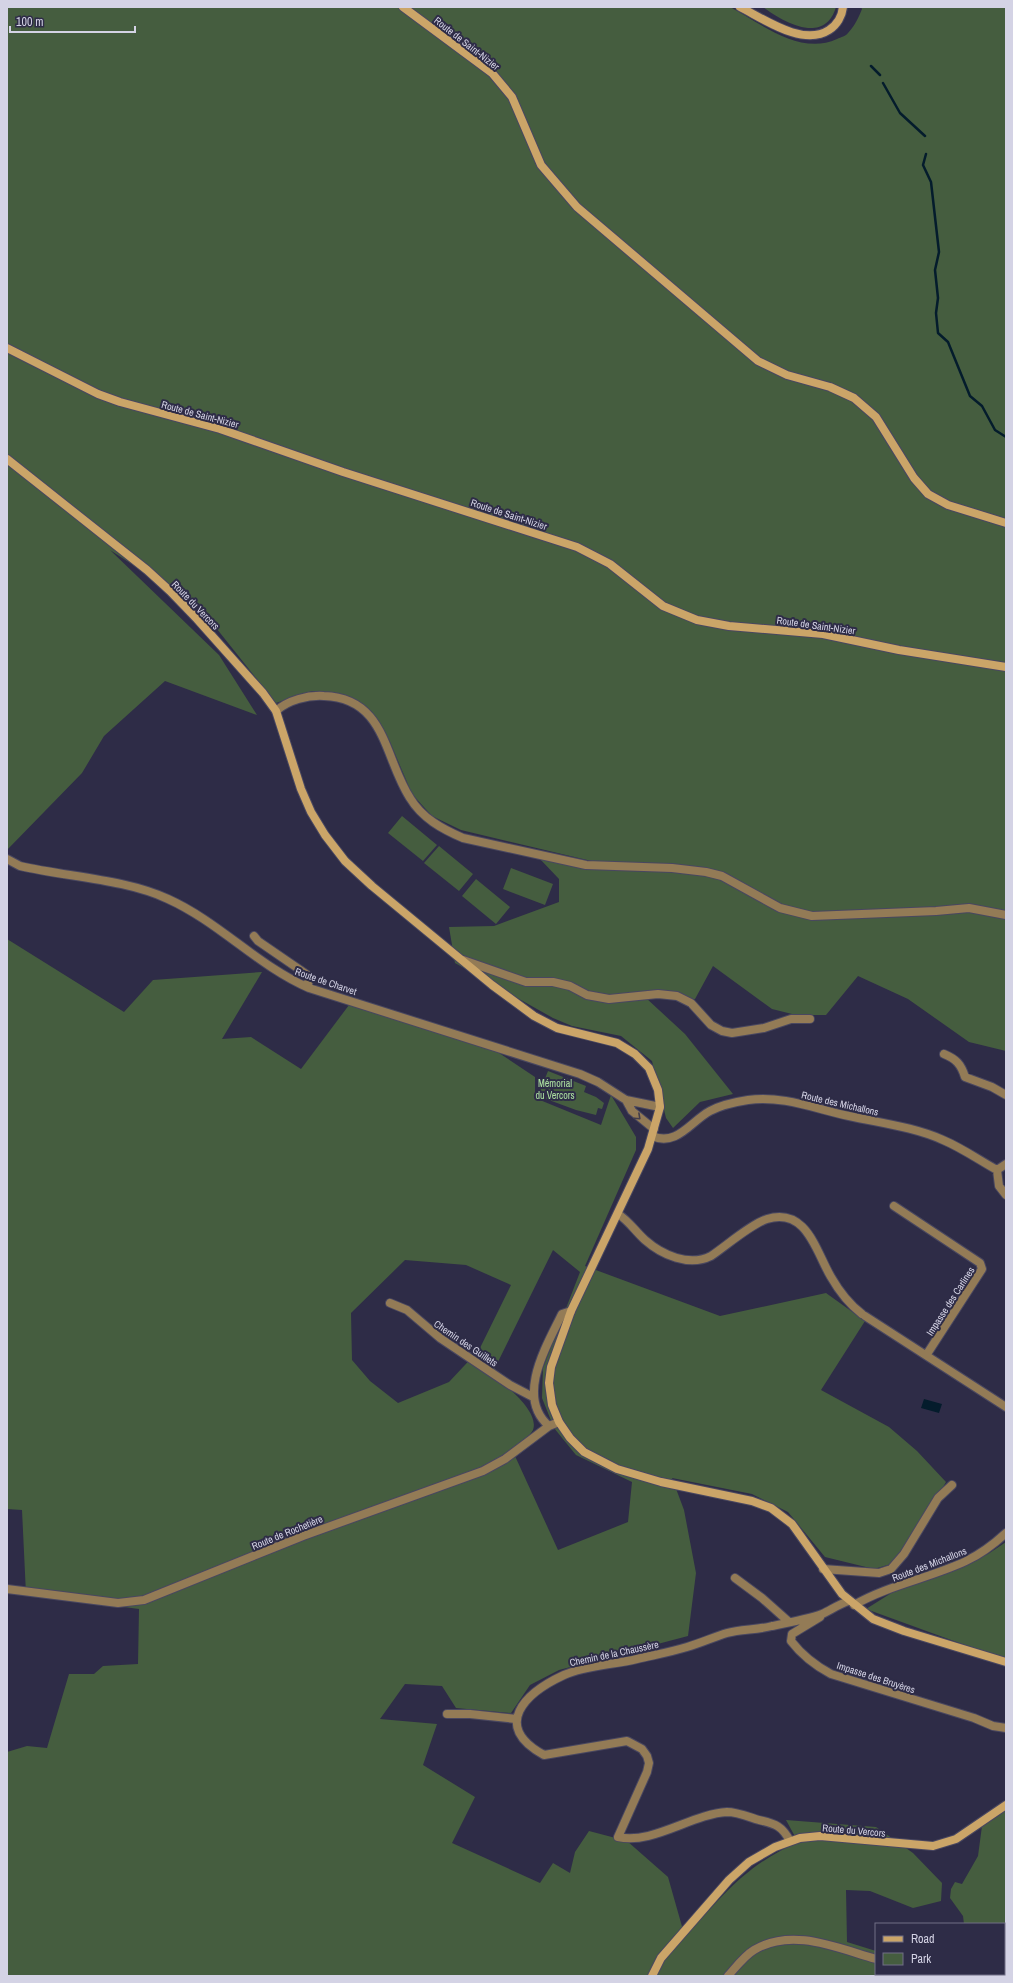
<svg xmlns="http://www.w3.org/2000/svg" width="1013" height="1983" font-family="'Archivo Narrow',sans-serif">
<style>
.green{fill:#455d3f;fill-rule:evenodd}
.water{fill:#041c2c}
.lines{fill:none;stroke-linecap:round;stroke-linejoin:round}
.stream{stroke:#041c2c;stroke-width:2.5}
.street-casing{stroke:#494760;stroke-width:10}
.secondary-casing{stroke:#494760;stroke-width:10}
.street{stroke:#937b56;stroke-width:8}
.secondary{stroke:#cba568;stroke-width:8}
.oneway{stroke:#423c4a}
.labels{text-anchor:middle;stroke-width:4;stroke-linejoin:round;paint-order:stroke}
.street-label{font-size:10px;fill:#d4d3e5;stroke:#2e2c47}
.park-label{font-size:10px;fill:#ade1a0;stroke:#2e2c47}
</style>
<rect width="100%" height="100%" fill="#2e2c47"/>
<path class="green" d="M7,7H730C762,24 800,56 837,39C841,37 846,36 848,33C854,27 859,17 862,9L861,7H1006V1051L969,1042L908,999L858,976L826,1015H796L772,1009L713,966L695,999L646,998L685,1034L733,1094L700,1102L673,1128L666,1118L652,1061L621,1036L572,1026L553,1018L455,963L449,927L494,926L559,902V879L540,859L578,867L604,864L461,830L432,816L412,794L390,742L372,712L347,696L312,691L276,703L201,609L110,550L219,655L257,715L165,681L104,736L82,773L7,850Z
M763,7H836C825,45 784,23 763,7Z
M402,816L437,845L423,861L388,833Z
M439,846L473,874L459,891L424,863Z
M511,868L553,884L545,905L503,889Z
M476,879L510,907L496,924L462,896Z
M7,939L124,1012L153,980L262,972L222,1039L251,1037L301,1069L349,1005L496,1051L535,1077V1098L601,1125L611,1095L636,1137V1150L585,1266L720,1316L826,1293L865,1321L821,1390L889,1427L917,1451L946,1482L921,1525L891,1564L874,1569L825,1557L788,1512L752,1494L672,1478L684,1510L696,1573L688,1636L559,1670L530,1685L511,1713L456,1708L442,1686L405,1684L380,1719L437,1724L423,1765L475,1797L452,1843L540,1883L553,1863L570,1873L575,1852L589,1831L627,1841L668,1877L685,1937C723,1895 745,1866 798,1842L786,1820L876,1827L913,1853L942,1883L941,1901L913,1908L870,1891L846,1890L847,1942L876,1951V1974H1004V1924H964L963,1916L950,1898L951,1889L955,1882L962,1884L978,1856L982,1826L1006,1810V1976H7V1752L27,1746L47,1748L69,1674H94L103,1666L138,1664L139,1609L26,1594L22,1510L7,1509ZM553,1250L580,1272L543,1368L542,1398L554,1428L576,1455L632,1482L628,1522L558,1550L515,1456L516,1448C520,1443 530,1436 533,1430C540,1411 504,1384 492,1374ZM405,1260L466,1265L511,1285L479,1350L449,1382L398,1403L370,1381L352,1360L351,1313Z
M548,1071L586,1086L584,1092L596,1097L604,1103L602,1109L598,1108L596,1115L576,1110L538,1096Z
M1006,1542V1660L866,1609L893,1592L988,1554Z"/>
<path class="water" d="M924,1399L942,1404L939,1413L921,1408Z"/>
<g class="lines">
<path class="stream" d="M871,66L880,75
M883,83L900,113L925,136
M926,154L923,165L931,182L939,252L935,270L938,298L936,313L938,333L948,342L970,396L982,406L995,430L1006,437"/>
<defs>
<path id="street" d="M276,711C288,700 308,695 324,696C386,698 384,758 410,798C422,818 442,829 463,838L586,865L672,868L706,872L722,876L780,908L812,916L936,911L969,908L1006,915
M7,859L20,866C67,877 125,879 168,899C219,922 258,966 309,988L580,1074L598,1082L626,1100L660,1107
M254,936L258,941L309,976L308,987
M463,960L526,982H553L570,986L587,995L609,999L658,994L677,996L691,1003L711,1025L722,1031L732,1033L764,1028L791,1019H810
M944,1054C956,1059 961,1064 965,1077L992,1087L1006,1095
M626,1100L632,1111L654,1129
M652,1136C677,1147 691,1121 710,1111C721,1105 735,1102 748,1100C782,1095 816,1109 849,1116C880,1123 914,1127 943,1140C962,1148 979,1160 997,1170
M997,1170L999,1186L1006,1195
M997,1170L1006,1164
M894,1206L980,1263L982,1269L927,1354
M618,1214C629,1221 635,1231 645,1240C662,1255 689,1267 711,1256C726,1246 751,1224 767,1219C807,1207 816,1252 831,1277C839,1291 849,1304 862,1314
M390,1303L407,1310L440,1338L510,1385L533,1397
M865,1316L1006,1407
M549,1426C515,1397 547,1345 562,1314L571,1311
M823,1569L879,1573L891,1569L904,1554L938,1498L952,1485
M735,1578L762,1598L789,1622
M7,1589L118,1603L144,1600L303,1536L483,1471L505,1459L549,1426L559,1422
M854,1605C889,1585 930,1578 966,1561C981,1554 994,1544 1006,1533
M820,1617L792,1634L791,1641C801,1654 816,1666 831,1674L974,1718L993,1726L1006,1728
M447,1714H470L516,1719
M790,1841C782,1826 776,1824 759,1820C749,1817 737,1812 727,1812C692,1814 652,1845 618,1837L647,1772L649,1763L647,1756L642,1749L627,1741L544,1755C491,1726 525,1693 564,1675C586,1665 613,1665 637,1659C654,1655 671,1652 687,1647C701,1643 714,1637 727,1633C741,1629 757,1630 772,1626C787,1623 808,1619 822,1614C831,1610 839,1604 849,1601
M1004,1939L1006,1937
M728,1976C736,1967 744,1956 754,1950C792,1927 837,1948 876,1959"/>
<path id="secondary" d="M403,7L492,73L512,97L541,165L577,207L758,361L787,375L830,387L854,398L876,417L914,478L928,494L948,505L1006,523
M740,7C764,19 803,47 829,30C837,25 842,16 843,7
M7,348L98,394L120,402L220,429L343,472L577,547L610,564L663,606L697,620L729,626L823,634L899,650L1006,667
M7,459L147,570L170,591L197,619L263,693L276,711L301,789L311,812L325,835L345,861L372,886L492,985L534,1016L557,1028L617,1043L635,1054L649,1068L658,1090L660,1107L648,1149L571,1311L551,1367L549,1383L552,1405L559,1422L570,1438L584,1452L617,1469L661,1482L752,1501L771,1508L792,1524L842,1594L873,1619L904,1631L1006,1662
M652,1976L661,1958L729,1880L749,1862L775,1847L800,1838L820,1836L933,1846L956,1839L1006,1805"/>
</defs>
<use href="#street" class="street-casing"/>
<use href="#secondary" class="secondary-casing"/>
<use href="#street" class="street"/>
<use href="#secondary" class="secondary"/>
</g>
<defs><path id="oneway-chevron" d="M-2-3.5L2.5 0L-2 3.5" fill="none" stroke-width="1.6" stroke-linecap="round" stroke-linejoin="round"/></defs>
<use class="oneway" href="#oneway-chevron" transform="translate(638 1117) rotate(43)"/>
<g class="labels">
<g class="street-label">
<text transform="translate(467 43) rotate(38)" y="4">Route de Saint-Nizier</text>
<text transform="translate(200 414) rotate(15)" y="4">Route de Saint-Nizier</text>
<text transform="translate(509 514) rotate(18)" y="4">Route de Saint-Nizier</text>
<text transform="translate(196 605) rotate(46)" y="4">Route du Vercors</text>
<text transform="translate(816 625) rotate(8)" y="4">Route de Saint-Nizier</text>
<text transform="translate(326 981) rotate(19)" y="4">Route de Charvet</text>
<text transform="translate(840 1103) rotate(13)" y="4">Route des Michallons</text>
<text transform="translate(950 1301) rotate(-57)" y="4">Impasse des Carlines</text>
<text transform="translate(466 1343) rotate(34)" y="4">Chemin des Guillets</text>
<text transform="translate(287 1532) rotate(-22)" y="4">Route de Rochetière</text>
<text transform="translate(929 1564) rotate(-21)" y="4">Route des Michallons</text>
<text transform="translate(614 1653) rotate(-12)" y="4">Chemin de la Chaussère</text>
<text transform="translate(876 1677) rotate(18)" y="4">Impasse des Bruyères</text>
<text transform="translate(854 1830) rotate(5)" y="4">Route du Vercors</text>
</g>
<g class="park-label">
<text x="555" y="1087">Mémorial<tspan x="555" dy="12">du Vercors</tspan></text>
</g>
</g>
<rect width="1013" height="1983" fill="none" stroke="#d4d3e5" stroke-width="16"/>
<rect x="875" y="1923" width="130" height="52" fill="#2e2c47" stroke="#706f86"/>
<rect x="883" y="1936" width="20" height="6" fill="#cba568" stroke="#706f86"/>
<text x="911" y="1943" font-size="12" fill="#d4d3e5">Road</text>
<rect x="883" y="1953" width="20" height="12" fill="#455d3f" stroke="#706f86"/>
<text x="911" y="1963" font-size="12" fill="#d4d3e5">Park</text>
<path d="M10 26v6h125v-6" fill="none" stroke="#d4d3e5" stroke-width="2"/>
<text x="16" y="26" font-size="12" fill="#d4d3e5" stroke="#2e2c47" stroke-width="3" paint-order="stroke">100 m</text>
</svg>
